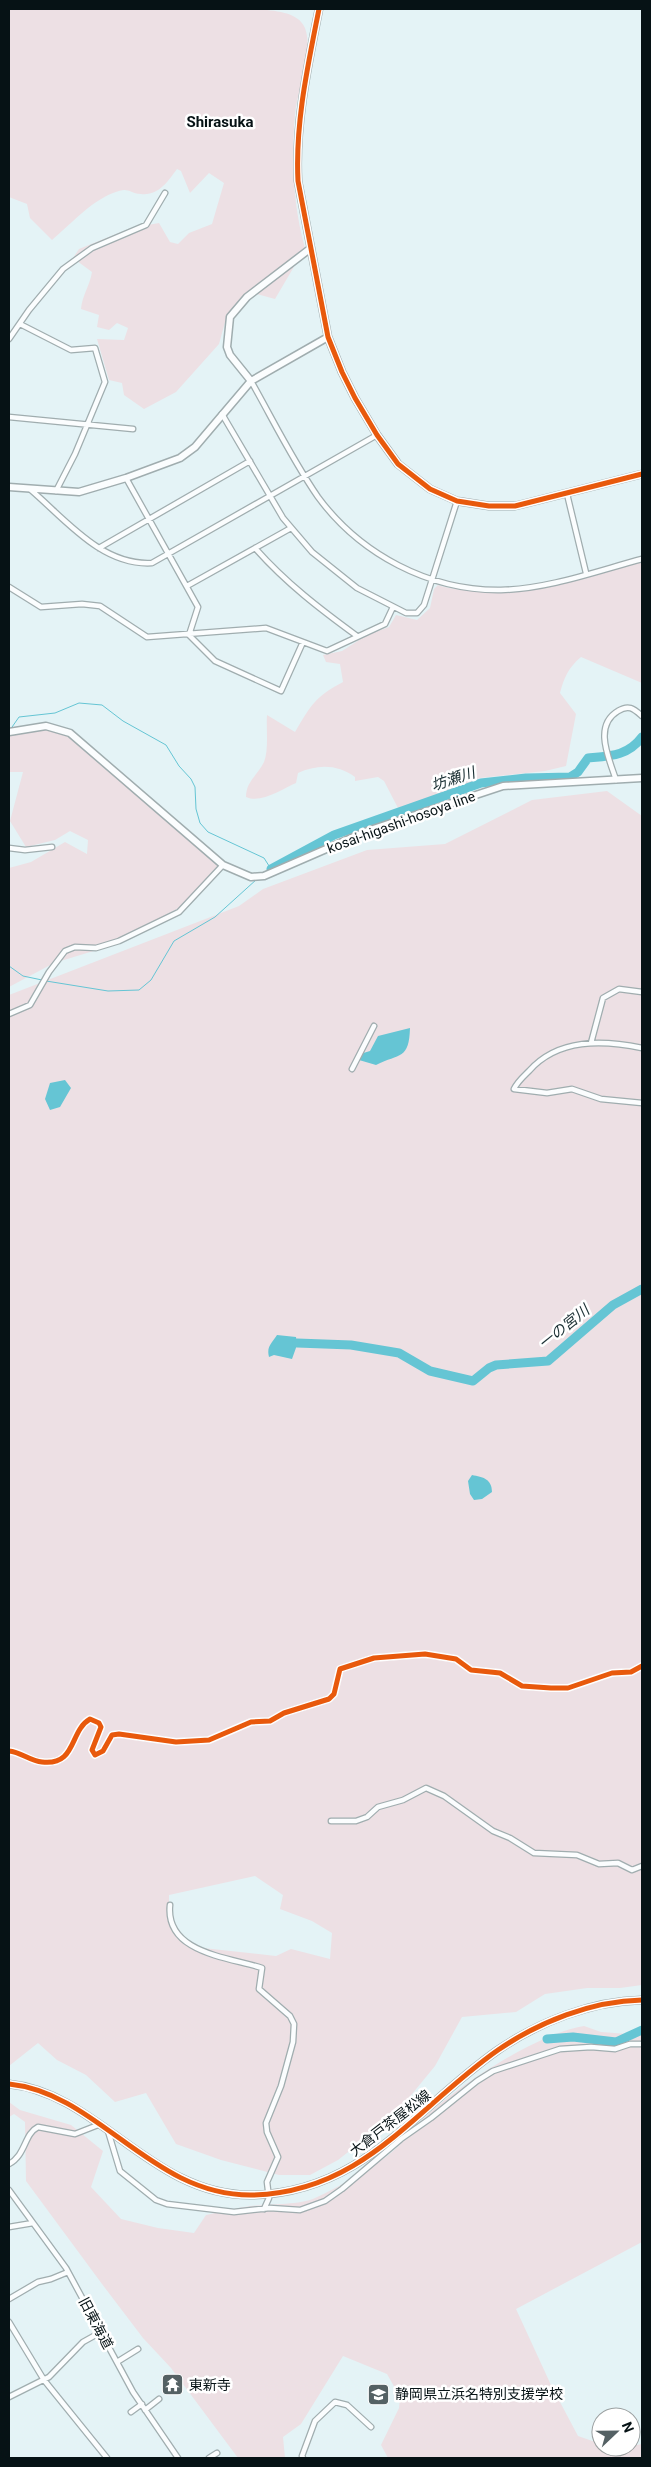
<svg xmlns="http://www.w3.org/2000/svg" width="651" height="2467" font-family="Roboto,'Noto Sans JP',sans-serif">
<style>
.green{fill:#ede0e4;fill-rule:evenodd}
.water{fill:#65c5d4}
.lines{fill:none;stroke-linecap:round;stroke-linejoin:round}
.stream{stroke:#65c5d4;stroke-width:1}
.river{stroke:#65c5d4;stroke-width:9}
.street-casing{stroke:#a0adaf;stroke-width:7}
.secondary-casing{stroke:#a0adaf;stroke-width:9}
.street{stroke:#fbfdfe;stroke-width:4.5}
.secondary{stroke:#fbfdfe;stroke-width:6}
.cycleway-casing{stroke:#fff;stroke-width:8}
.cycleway{stroke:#e8590c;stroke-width:5}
.labels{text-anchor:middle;stroke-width:5;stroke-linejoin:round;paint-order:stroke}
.street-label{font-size:14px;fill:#061215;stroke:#fff}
.poi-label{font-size:14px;fill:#061215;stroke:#fff;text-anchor:start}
.neighbourhood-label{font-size:15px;font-weight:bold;fill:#061215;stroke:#fff}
.water-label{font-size:15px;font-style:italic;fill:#192e32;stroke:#fff}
</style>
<rect width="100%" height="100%" fill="#e4f3f6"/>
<path class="green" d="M9,9H258C273,11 298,11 305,28C314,53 297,90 295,115C291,159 293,205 305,248L275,299L249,292L227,315L219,344L176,392L144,409L124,395L122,383L109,380L97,339L124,340L128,328L117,323L109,330L97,327L99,315L81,309C82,296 90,285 92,272L73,258L79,249L131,228L159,223L170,242L178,244L189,233L212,224L224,183L209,173L190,193L181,171L177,169C168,181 159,196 141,194C128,193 129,186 113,193C90,202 70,225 52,240L30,218L27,204L9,197Z
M642,559V683L581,657C568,668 564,678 560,693L576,714L566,766L545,771L480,778L463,787L398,808L384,781L378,777L355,781V777C338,764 317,764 298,773L296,783C282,789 261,804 246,797C246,781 258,775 264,762C269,749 266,729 267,715L295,732C311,705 315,697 343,682L340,664L326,662L323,655L342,651L367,635L389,627L396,615L417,620L430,608L434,589L438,585C492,603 587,573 642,559Z
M26,729L66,731L221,863L184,905L110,946L54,963L9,987V868L31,862L65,842L87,854L88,840L70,831L55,840L26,847L10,821L23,772H9V730Z
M607,791L642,816V1985L620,1988H587L545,1994L516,2012L462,2017L435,2066L394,2116L338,2160L310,2175H279L221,2160L176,2144L146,2093L115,2102L86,2075L57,2060L38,2043L9,2066V995L239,906L263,889L367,850L445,844L532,800ZM255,1876L283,1895L280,1909L312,1921L332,1933L330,1959L291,1949L276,1956L194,1947L169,1919V1895Z
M584,2026L601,2032L642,2035V2242L516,2309L551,2385L578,2436L601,2444V2447L617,2449L642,2444V2458H388L381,2445L399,2408L400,2397L387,2374L343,2356L301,2424L283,2437L285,2458H238L171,2368L143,2338L102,2284L26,2181L25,2122L14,2114L9,2117V2102L20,2110L71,2125L103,2151L91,2187L121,2219L158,2228L194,2233L206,2215C221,2212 236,2208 251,2206C269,2204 300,2205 315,2198C339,2187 366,2172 387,2156C401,2146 410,2132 421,2121C455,2087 538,2033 584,2026Z"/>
<path class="water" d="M410,1028C409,1060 400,1053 376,1065L359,1060L360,1054L370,1051L378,1036Z
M65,1080L71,1088L60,1107L50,1110L45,1099L50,1083Z
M277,1335L296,1337L297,1345L292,1359L274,1355L269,1357C266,1346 273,1342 277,1335Z
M472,1475C483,1477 492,1479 492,1492L482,1499L474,1500L470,1494L468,1481Z"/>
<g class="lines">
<path class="stream" d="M10,730L19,717L55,713L79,703L102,705L123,721L166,745L179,766L191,779L195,787L196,809L200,823L208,832L264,858L271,869L264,873
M9,966L23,976L42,980
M46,981L108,991L139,990L151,980L174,941L215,917L257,879"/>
<path class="river" d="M271,869L334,835L481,783L526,778L570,777L578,772L588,758C610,756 628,756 642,737
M297,1343L351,1345L399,1353L430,1371L473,1381L489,1368L496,1365L548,1361L613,1305L642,1289
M547,2039L573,2037L616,2042L642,2030"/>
<defs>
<path id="street" d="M20,324L71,350L95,348L105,382L75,454L56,491
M9,339L29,310L63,269L92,248L146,225L165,193
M251,381C273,420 293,461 318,497C360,554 429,591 501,590C548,589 597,571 642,559
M222,414L283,518L312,552L357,588L406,613H417L424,605L457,501
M9,417L133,429
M126,478L198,607L189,635
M31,490C66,520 102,566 152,563L377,435
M567,494L586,573
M99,548L250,461
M255,548C286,583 320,609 357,636
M187,586L291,528
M9,587L41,607L82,604L100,606L147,637L266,628L327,651L385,624L393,607
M189,635L215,661L281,691L303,642
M616,780C609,758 593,726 618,711C629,704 634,709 642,716
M9,848L25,850L52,847
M9,1014L30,1005L49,972L65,951L75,947L96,948L119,941L179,912L223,865
M591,1043L603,998L619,989L642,992
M642,1048C603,1040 558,1038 529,1071C524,1076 517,1082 514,1089L547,1093L572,1089L601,1099L642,1103
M352,1069L374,1026
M9,1751C21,1752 30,1761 42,1762C77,1766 69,1731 90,1719L99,1723L101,1727L92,1750L95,1755L103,1751L112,1735L119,1734L176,1742L209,1740L251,1722L270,1721L284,1713L329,1699L334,1694L340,1669L374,1658L425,1654L456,1659L471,1670L500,1673L522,1686L551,1688H568L612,1673L631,1672L642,1666
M331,1821H356L367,1817L378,1807L403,1800L426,1788L444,1796L493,1831L510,1838L534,1853L577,1855L599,1864L618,1863L632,1870L642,1866
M170,1905C165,1953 228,1957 262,1968L259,1989L290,2016L294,2024L293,2042L281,2086L266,2123L267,2132L278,2157L267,2182L269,2198L264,2209
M108,2131L120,2171L156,2200L167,2204L234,2212L270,2208L300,2210L325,2201L342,2189L401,2139L431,2118L477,2081L493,2071L560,2049L591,2047L615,2049L630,2044H642
M9,2164C26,2155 24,2134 38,2127L75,2134L98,2125
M9,2190L66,2268L133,2392L178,2458
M9,2227L33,2223
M9,2299L38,2282L51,2279L68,2272
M9,2322L44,2380L107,2458
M117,2362L138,2349
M9,2397L49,2377L83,2342L101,2332
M145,2410L159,2399
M131,2412L142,2404
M209,2458L217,2453
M303,2458L302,2456L315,2421L335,2402L347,2405L371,2427"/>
<path id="secondary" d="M319,9C308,65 295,123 298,181L328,337L342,372L355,398L377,435L398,464L430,489L457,501L489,506H515L642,474
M251,381L230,355L227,347L230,317L247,297L311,248
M9,487L79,492L126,478L180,458L195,447L251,381L328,337
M9,732L46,726L70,733L223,865L251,877L264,876L370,830L503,786L642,778
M9,2084C99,2093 152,2197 253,2195C364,2192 415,2108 498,2050C539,2022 591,2001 642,2000"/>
</defs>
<use href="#street" class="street-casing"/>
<use href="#secondary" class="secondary-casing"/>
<use href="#street" class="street"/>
<use href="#secondary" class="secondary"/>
<defs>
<path id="cycleway" d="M319,9C308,65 295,123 298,181L328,337L342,372L355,398L377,435L398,464L430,489L457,501L489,506H515L642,474
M9,1751C21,1752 30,1761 42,1762C77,1766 69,1731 90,1719L99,1723L101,1727L92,1750L95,1755L103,1751L112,1735L119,1734L176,1742L209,1740L251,1722L270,1721L284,1713L329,1699L334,1694L340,1669L374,1658L425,1654L456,1659L471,1670L500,1673L522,1686L551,1688H568L612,1673L631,1672L642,1666
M9,2084C99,2093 152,2197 253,2195C364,2192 415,2108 498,2050C539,2022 591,2001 642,2000"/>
</defs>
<use href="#cycleway" class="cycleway-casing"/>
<use href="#cycleway" class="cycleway"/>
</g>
<defs>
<symbol id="temple-square" viewBox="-11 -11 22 22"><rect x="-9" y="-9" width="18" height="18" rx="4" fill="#546164" stroke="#fff"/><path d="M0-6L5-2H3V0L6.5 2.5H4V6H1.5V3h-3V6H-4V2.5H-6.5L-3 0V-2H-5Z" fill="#fff"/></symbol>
<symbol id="school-square" viewBox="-11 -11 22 22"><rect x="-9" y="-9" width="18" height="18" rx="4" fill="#546164" stroke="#fff"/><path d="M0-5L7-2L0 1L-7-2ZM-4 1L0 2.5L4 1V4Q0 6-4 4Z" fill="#fff"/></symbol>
</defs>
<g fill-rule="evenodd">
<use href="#temple-square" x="160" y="2372" width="25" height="25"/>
<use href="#school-square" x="366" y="2382" width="25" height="25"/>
</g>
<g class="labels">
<g class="street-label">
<text transform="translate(401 822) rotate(-20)" y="5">kosai-higashi-hosoya line</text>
<text transform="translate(390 2123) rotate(-38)" y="5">大倉戸茶屋松線</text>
<text transform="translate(96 2323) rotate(62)" y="5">旧東海道</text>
</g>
<g class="poi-label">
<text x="189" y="2390">東新寺</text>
<text x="395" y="2399">静岡県立浜名特別支援学校</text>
</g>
<g class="neighbourhood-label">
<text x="220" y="127">Shirasuka</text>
</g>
<g class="water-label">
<text transform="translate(453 779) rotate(-18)" y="5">坊瀬川</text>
<text transform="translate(564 1327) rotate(-39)" y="5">一の宮川</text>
</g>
</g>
<rect width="651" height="2467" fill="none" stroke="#061215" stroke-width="20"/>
<g transform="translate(616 2432) rotate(68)"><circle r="24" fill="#ffffff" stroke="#9ba0a1"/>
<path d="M0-4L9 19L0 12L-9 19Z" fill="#546164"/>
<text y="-8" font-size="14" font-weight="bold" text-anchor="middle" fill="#061215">N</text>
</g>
</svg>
